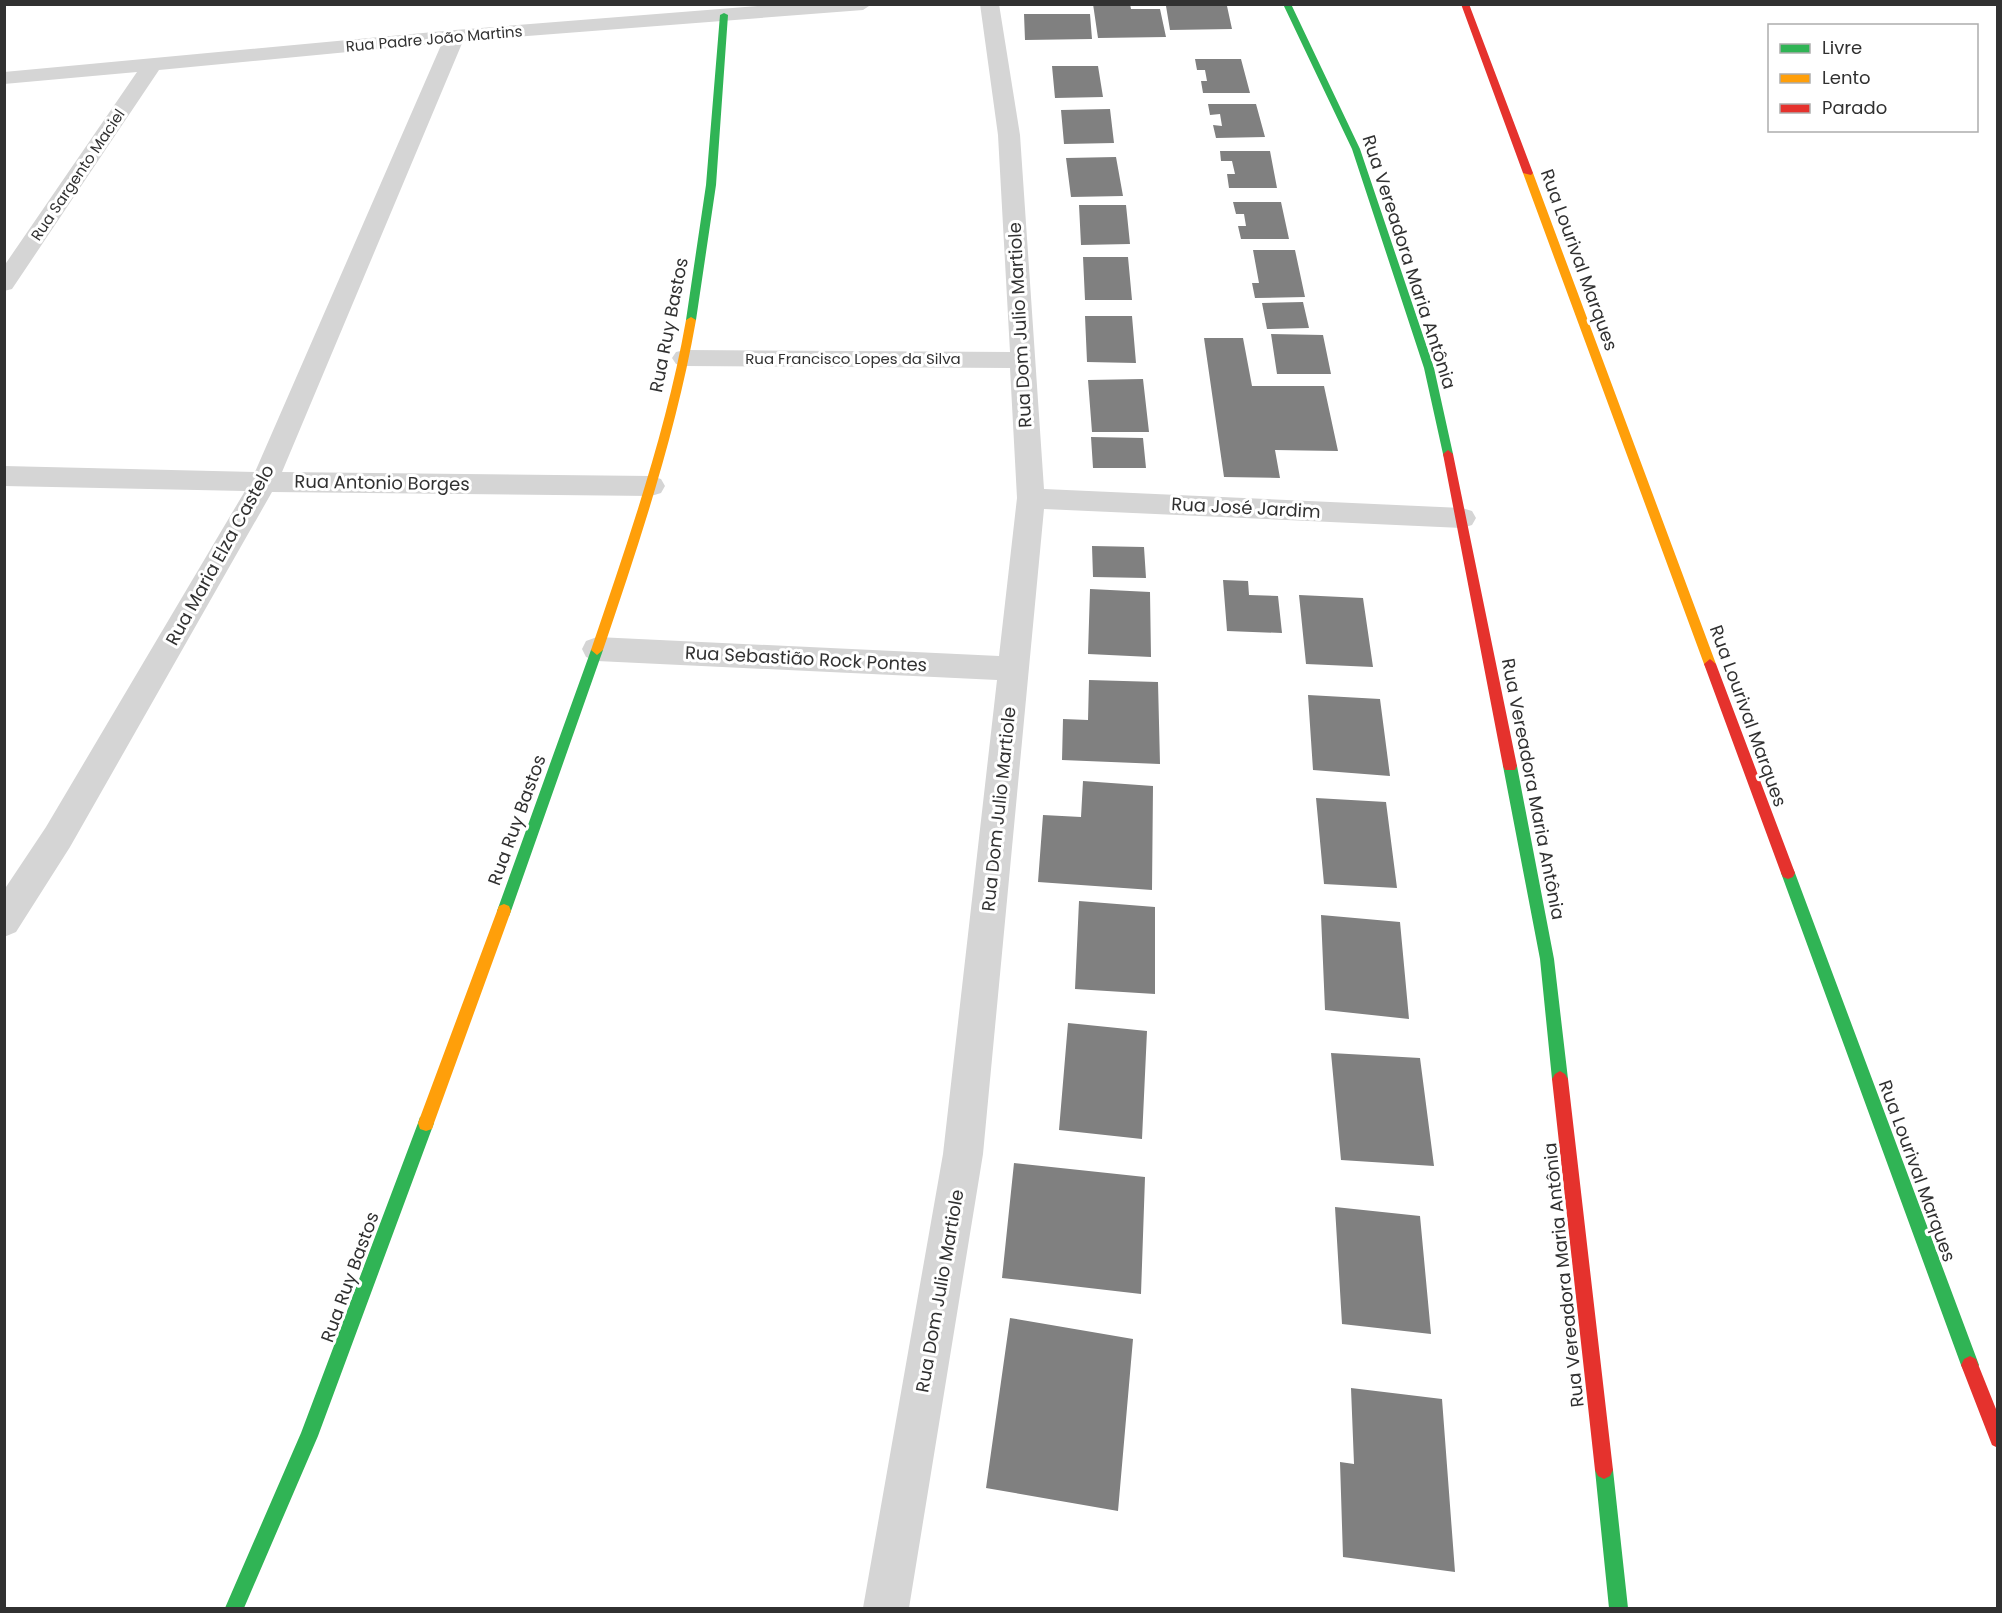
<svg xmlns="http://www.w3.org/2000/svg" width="2002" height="1613" font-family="Poppins,sans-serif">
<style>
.building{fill:#808080}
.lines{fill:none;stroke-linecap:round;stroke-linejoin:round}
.street{fill:#d5d5d5;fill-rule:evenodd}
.fast{fill:#30b455;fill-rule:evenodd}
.slow{fill:#ff9f0a;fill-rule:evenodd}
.jam{fill:#e5322d;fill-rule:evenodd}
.labels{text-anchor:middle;stroke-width:6;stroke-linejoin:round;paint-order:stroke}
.far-street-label{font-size:15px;fill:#313131;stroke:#fff}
.street-label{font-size:18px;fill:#313131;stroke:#fff}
</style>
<rect width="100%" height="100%" fill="#fff"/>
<path class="building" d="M1093,4H1130L1131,9H1160L1166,37L1098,38Z
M1166,6H1227L1232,29L1170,30Z
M1024,14H1090L1092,39L1025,40Z
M1195,59H1241L1250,93H1203L1201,81H1207L1205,70H1197Z
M1052,66H1098L1103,97L1055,98Z
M1208,104H1256L1265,137L1216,138L1213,125L1222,126L1220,114L1210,115Z
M1110,109L1114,143L1064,144L1061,110Z
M1220,151H1270L1277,188H1229L1227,174H1235L1232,161H1221Z
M1116,157L1123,196L1071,197L1066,158Z
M1233,202H1281L1289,239H1241L1238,226H1246L1244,214H1236Z
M1079,205H1126L1130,244L1081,245Z
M1253,250H1295L1305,297L1255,298L1252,283H1259Z
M1083,257H1128L1132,300H1085Z
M1303,302L1309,328L1267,329L1262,303Z
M1085,316H1132L1136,363L1087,362Z
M1271,334L1323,335L1331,374H1277Z
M1204,338H1243L1252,386H1324L1338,451L1275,450L1280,478L1224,477Z
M1143,379L1149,432H1092L1088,380Z
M1091,437L1143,438L1146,468H1093Z
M1092,546L1144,547L1146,578L1093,577Z
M1223,580L1248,581L1249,595L1278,596L1282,633L1227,631Z
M1090,589L1150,592L1151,657L1088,654Z
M1299,595L1363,598L1373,667L1306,664Z
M1089,680L1158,682L1160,764L1062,760L1063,719L1088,720Z
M1308,695L1380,699L1390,776L1313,770Z
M1083,781L1153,786L1152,890L1038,882L1043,815L1081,817Z
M1316,798L1386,802L1397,888L1324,884Z
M1079,901L1155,907V994L1075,989Z
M1321,915L1400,922L1409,1019L1325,1010Z
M1068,1023L1147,1031L1142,1139L1059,1130Z
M1331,1053L1420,1058L1434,1166L1341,1160Z
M1014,1163L1145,1177L1141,1294L1002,1278Z
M1335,1207L1420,1216L1431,1334L1342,1324Z
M1010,1318L1133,1339L1118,1511L986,1488Z
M1351,1388L1442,1399L1455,1572L1343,1557L1340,1462L1354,1464Z"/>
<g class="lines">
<path class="street" d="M783,4H872L863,10L463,41L282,472L651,476L661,479L665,486L661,493L651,496L272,492L70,847L16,932L4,937V890L46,827L245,491L4,486V466L255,472L442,43L159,70L12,289L4,291V266L137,72L4,84V72L455,30Z
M980,4H999L1020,135L1044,489L1462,508L1472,511L1476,518L1472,525L1462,528L1044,509L983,1154L909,1608H863L943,1154L997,680L597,661L586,657L582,649L586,641L597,637L999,656L1017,498L1010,368L685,366L676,364L672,358L676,352L685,350L1010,352L998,135Z"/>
<path class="fast" d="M1283,4H1291L1360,149L1434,368L1453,454L1452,457H1444L1443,454L1424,368L1352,149Z
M724,13L728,15L716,185L696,320L691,323L686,320L706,185L720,15Z
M597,645L603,650L511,911L509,916L504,918L499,916L497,911L591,650Z
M1510,760L1515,762L1517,766L1554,959L1568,1079L1565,1084L1560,1087L1555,1084L1552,1079L1540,959L1503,766L1505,762Z
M1788,867L1793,869L1795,873L1979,1365L1976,1371L1970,1374L1964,1371L1961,1365L1781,873L1783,869Z
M426,1115L432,1117L434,1123L318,1436L244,1608H225L301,1433L418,1123L420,1117Z
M1604,1461L1610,1464L1613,1470L1628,1608H1609L1595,1470L1598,1464Z"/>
<path class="slow" d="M1528,170L1533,173L1716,664L1714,668H1706L1704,664L1523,173Z
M691,317L696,320C676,433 640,541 603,650L597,655L591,650C628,541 666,433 686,320Z
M504,904L509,906L511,911L434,1123L432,1129L426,1131L420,1129L418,1123L497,911L499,906Z"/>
<path class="jam" d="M1461,4H1469L1533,173L1531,175L1523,173Z
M1448,450L1453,454L1517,766L1515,770H1505L1503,766L1443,454Z
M1710,659L1716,664L1795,873L1793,877L1788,879L1783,877L1781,873L1704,664Z
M1560,1071L1565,1074L1568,1079L1613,1470L1610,1476L1604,1479L1598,1476L1595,1470L1552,1079L1555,1074Z
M1970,1356L1976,1359L1998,1414V1448L1992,1445L1961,1365L1964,1359Z"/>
</g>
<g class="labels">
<g class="far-street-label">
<text transform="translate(434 39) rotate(-5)" y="5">Rua Padre João Martins</text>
<text transform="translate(78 175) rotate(-56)" y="5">Rua Sargento Maciel</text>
<text x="853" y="364">Rua Francisco Lopes da Silva</text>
</g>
<g class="street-label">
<text transform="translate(1579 260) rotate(70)" y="6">Rua Lourival Marques</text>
<text transform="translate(1409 262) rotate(72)" y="6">Rua Vereadora Maria Antônia</text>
<text transform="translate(669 325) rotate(-79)" y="6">Rua Ruy Bastos</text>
<text transform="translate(1020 325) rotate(-93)" y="6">Rua Dom Julio Martiole</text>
<text transform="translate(382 483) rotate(1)" y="6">Rua Antonio Borges</text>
<text transform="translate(1246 508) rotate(3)" y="6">Rua José Jardim</text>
<text transform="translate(220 555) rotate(-61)" y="6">Rua Maria Elza Castelo</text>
<text transform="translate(806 659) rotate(3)" y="6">Rua Sebastião Rock Pontes</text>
<text transform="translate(1748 716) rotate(70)" y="6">Rua Lourival Marques</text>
<text transform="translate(1533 789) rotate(79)" y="6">Rua Vereadora Maria Antônia</text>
<text transform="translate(999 809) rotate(-84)" y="6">Rua Dom Julio Martiole</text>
<text transform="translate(517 820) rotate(-70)" y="6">Rua Ruy Bastos</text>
<text transform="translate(1917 1171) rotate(70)" y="6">Rua Lourival Marques</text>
<text transform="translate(1564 1275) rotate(-96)" y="6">Rua Vereadora Maria Antônia</text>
<text transform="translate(350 1277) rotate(-70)" y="6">Rua Ruy Bastos</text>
<text transform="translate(940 1291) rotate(-80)" y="6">Rua Dom Julio Martiole</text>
</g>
</g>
<rect width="2002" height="1613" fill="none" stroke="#313131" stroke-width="12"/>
<rect x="1768" y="24" width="210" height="108" fill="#ffffff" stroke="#adadad" stroke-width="1.5"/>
<rect x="1780" y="44" width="30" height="9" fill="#30b455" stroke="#adadad" stroke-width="1.5"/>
<text x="1822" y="54" font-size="18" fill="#313131">Livre</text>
<rect x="1780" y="74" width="30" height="9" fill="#ff9f0a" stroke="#adadad" stroke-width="1.5"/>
<text x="1822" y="84" font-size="18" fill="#313131">Lento</text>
<rect x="1780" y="104" width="30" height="9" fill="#e5322d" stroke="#adadad" stroke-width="1.5"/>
<text x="1822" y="114" font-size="18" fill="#313131">Parado</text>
</svg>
